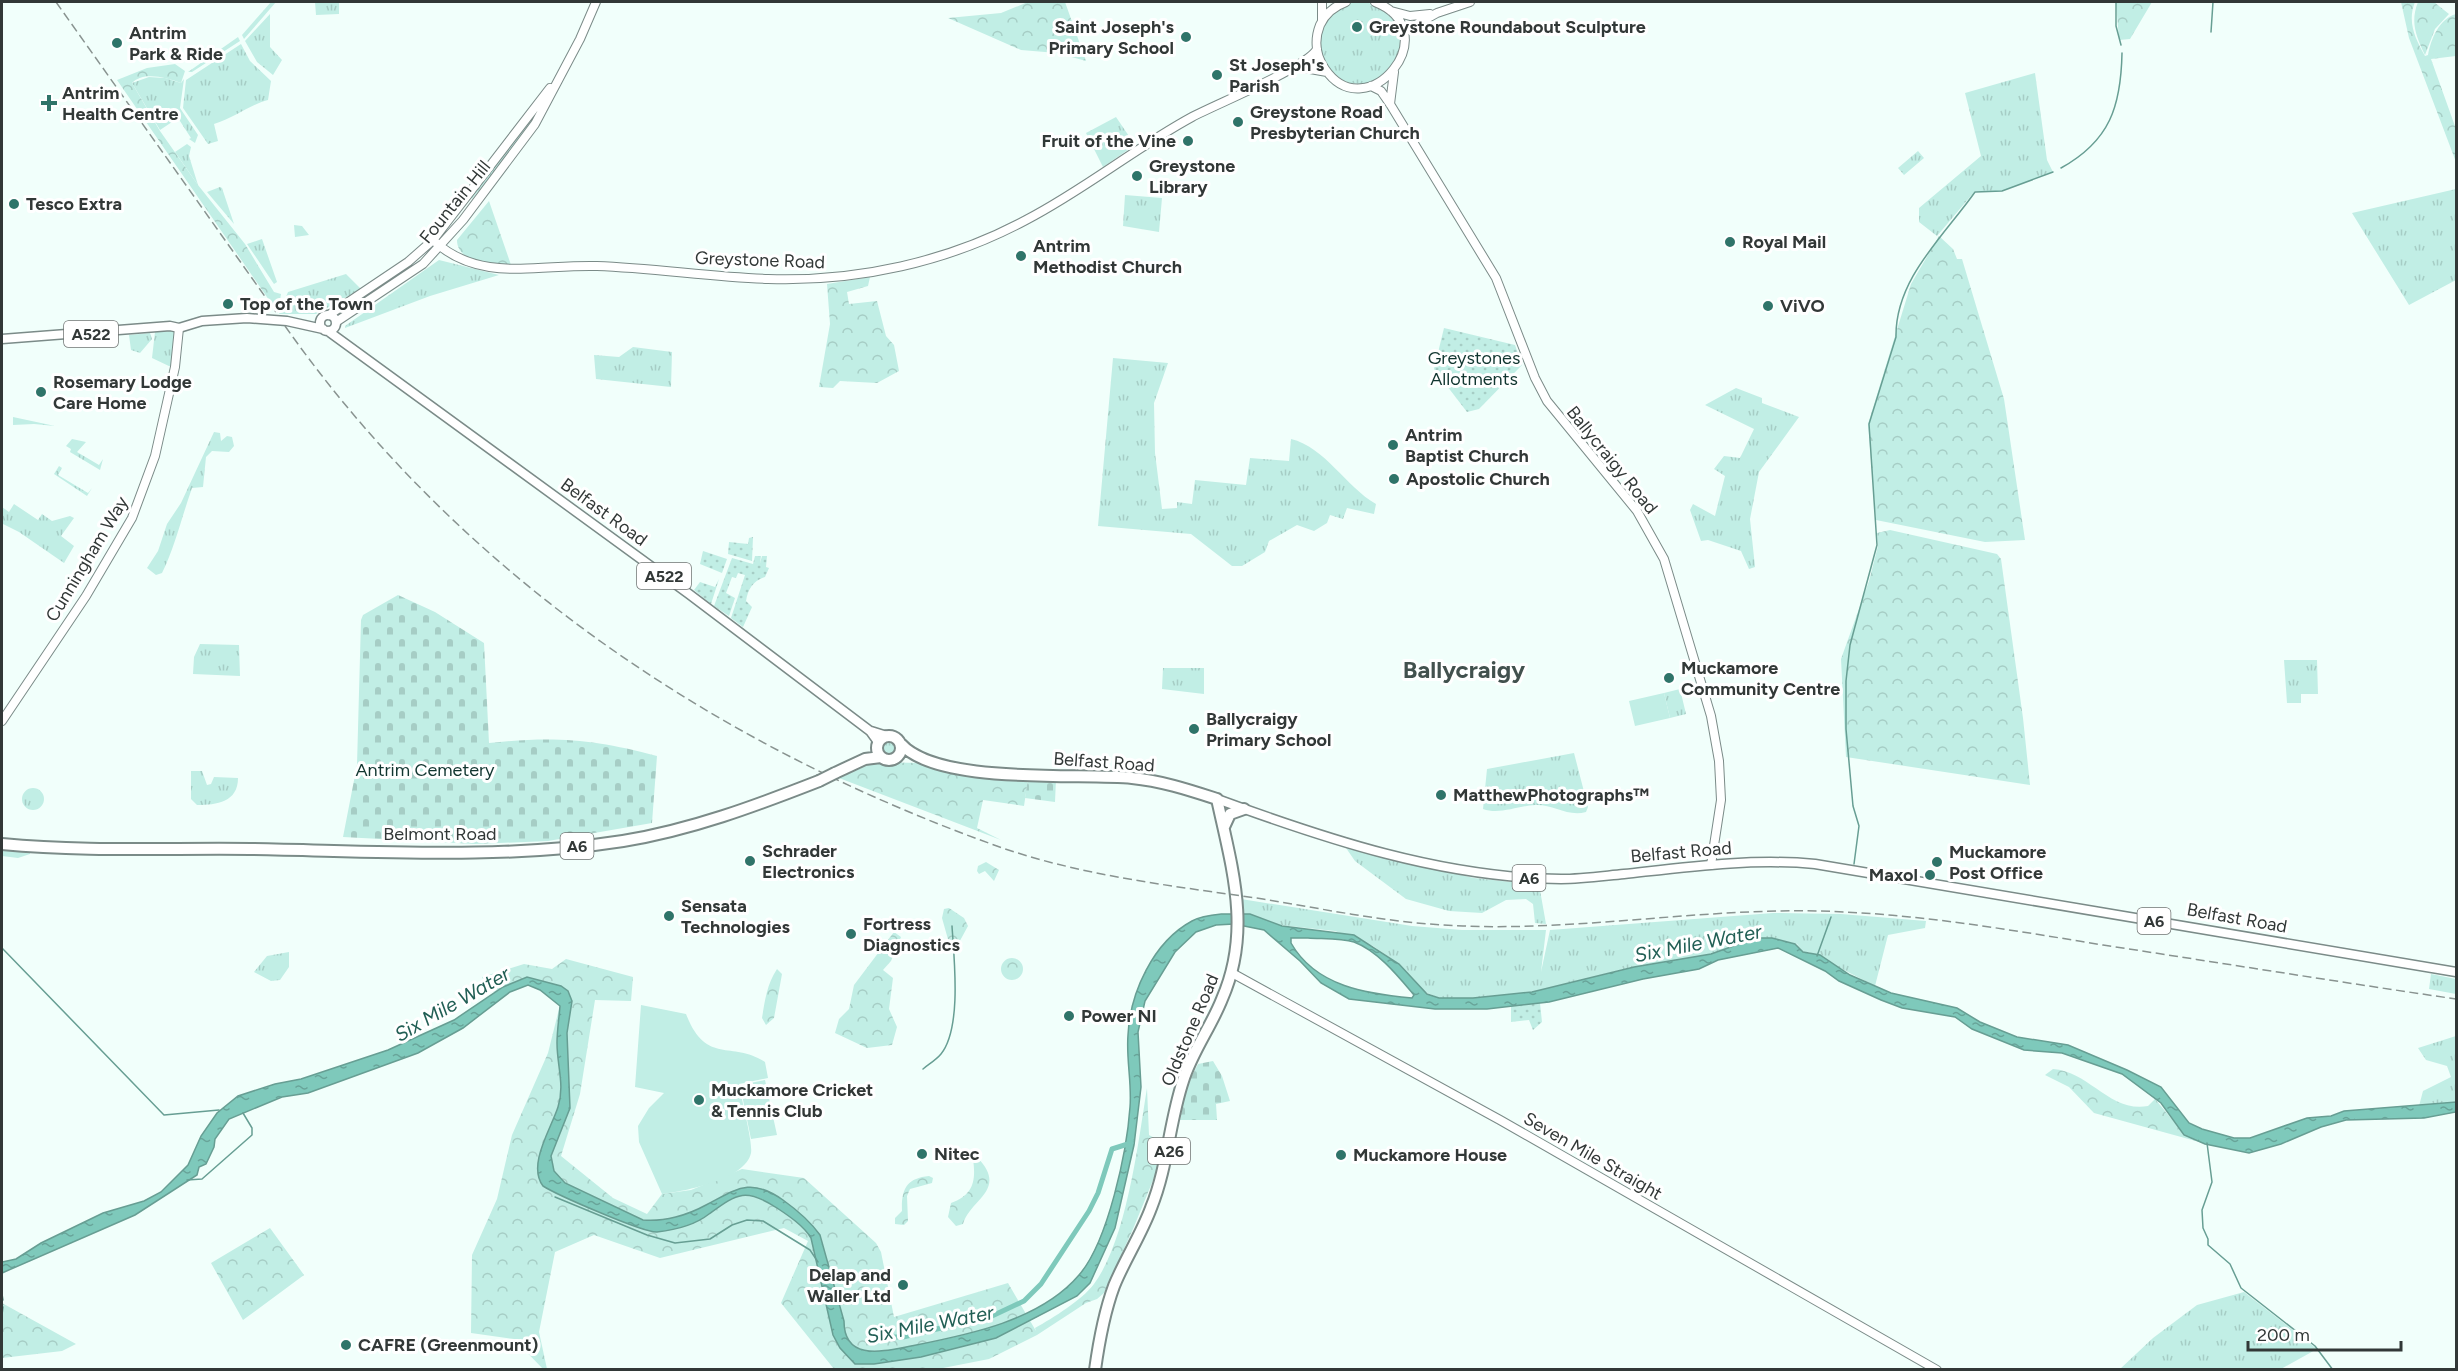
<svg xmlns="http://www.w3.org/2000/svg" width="2458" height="1371" font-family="Figtree,sans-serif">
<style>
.grass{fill:url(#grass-tufts)}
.forest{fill:url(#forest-crowns)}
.cemetery{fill:url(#cemetery-stones)}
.garden{fill:url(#garden-dots)}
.pitch{fill:#c1eee5}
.water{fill:url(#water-ripples);stroke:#679e93;stroke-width:1.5;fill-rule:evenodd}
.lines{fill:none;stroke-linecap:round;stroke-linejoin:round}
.stream{stroke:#679e93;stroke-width:1.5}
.canal{stroke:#7ec9bb;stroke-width:5}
.secondary-casing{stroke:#7b8b88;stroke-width:10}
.primary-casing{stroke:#7b8b88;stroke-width:11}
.highway-casing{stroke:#7b8b88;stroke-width:14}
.secondary{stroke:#fff;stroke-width:8}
.primary{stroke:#fff;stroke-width:8}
.highway{stroke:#fff;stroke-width:10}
.rail{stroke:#899390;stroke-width:1.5;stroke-dasharray:9 4.5;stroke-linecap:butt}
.highway-bridge-casing{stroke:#7b8b88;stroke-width:14;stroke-linecap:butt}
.highway-bridge{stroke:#fff;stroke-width:10}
.poi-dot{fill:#2f7469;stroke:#fff;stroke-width:2}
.labels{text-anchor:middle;stroke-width:6;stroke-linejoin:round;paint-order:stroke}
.shield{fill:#fff;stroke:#707473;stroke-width:1.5}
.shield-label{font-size:16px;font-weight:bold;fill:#323837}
.poi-label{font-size:18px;font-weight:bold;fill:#323837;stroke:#fff;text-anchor:start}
.street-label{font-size:18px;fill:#323837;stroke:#fff}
.park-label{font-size:18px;fill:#113630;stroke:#fff}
.water-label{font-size:20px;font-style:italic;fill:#225f55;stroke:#fff}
.district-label{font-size:24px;font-weight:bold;fill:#42514e;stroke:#fff}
</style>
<defs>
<pattern id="grass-tufts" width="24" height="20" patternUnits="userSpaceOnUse" patternTransform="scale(1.5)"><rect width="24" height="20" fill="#c1eee5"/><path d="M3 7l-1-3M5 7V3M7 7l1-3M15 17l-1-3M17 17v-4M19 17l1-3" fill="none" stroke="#a6cdc5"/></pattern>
<pattern id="forest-crowns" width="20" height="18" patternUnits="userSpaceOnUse" patternTransform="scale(1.5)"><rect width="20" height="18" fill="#c1eee5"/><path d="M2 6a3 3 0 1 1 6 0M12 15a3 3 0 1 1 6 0" fill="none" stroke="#a6cdc5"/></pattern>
<pattern id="cemetery-stones" width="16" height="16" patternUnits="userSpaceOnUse" patternTransform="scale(1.5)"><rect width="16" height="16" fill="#c1eee5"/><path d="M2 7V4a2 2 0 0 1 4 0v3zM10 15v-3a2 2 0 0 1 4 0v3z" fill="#a6cdc5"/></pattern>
<pattern id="garden-dots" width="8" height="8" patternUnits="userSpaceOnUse" patternTransform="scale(1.5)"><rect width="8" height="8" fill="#c1eee5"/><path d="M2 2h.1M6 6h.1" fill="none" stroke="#a6cdc5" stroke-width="1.8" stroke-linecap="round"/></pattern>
<pattern id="water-ripples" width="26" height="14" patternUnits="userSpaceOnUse" patternTransform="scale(1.5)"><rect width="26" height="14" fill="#7ec9bb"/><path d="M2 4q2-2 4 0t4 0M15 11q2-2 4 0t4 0" fill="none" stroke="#68a499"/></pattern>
</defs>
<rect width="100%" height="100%" fill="#f1fffb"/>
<path class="grass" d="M271,2H276L244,39L242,35Z
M315,2H339V14L316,15Z
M1319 43a41 41 0 1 1 82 0a41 41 0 1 1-82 0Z
M270,14V47L282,60L273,75L257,62L245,41Z
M238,37L240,41L192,72H188Z
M241,44L250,61L271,81L268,100C249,105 234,118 214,124L218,141L208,144L183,108L186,80Z
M2035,73L2047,160L2053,172L2002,191H1975L1937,236L1919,222V208L1981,156L1965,93Z
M149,77L165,78L181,83L184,79L180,108L198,135L195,143L189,139L191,138L178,118L160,130L132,83Z
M545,99L522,137L472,199L471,197Z
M1116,117L1135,145L1103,167L1086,133Z
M187,144L191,147L189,156L198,185L175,152Z
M1918,151L1924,158L1904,175L1898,168Z
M220,187L222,188L234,224L207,192Z
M2456,189V280L2409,305L2352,213Z
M1125,195L1162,198L1159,232L1123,226Z
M294,225L302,226L309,235L295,237Z
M262,239L277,282L274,284L247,244Z
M439,260L499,275L430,296L345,328V326Z
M346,274L361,289L316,314H279L288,292Z
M172,331L176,334L171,367L152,358L155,332Z
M150,333L152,339L140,353L131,350L129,335Z
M633,347L672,352L671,387L596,379L594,355L619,357Z
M1113,358L1168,363L1154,403L1155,453L1162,509L1177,508V502L1192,504L1195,480L1246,485L1250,458L1289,461L1291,439C1325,447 1346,487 1376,504L1374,514L1347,508L1343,519L1330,515L1327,523L1314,531L1297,525L1269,541L1265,552L1242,566H1232L1191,534L1098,526Z
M1736,388L1762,398V403L1799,417L1759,472L1750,519L1755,567L1749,569L1741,551L1708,540L1701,541L1690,510L1693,504L1715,516L1725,476L1714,469L1724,456L1740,458L1754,429L1705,405Z
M13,417L55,426L34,424L13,425Z
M214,432L220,433L221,441L227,436L232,437L234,446L229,452L212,451L206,457L203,487L192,488C182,516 175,547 162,573L156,575L147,568L158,551L167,524L181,503Z
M72,439L86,442L77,452L99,465L103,459L100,470L70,452L71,449L66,446Z
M59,466L62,468L58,475L88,493L92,488L87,496L54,474Z
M14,504L38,520L42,514L52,521L70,516L74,518L61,536L74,546L64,563L19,532L3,524L2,507L9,512Z
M200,644L239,645L240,676L193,674L194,657Z
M2284,660H2317L2318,694H2301V703H2287Z
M1163,668H1204V694L1162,689Z
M1680,689L1686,714L1670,718L1664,693Z
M881 747a8 8 0 1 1 16 0a8 8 0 1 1-16 0Z
M1574,753L1588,807L1586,812C1567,817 1553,804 1535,805C1518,806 1499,815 1483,809L1487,769Z
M191,771H202L207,785L211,784L214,777L238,778C238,802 217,805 197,805L191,799Z
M22 799a11 11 0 1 1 22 0a11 11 0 1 1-22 0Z
M1346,848L1474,878L1531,884L1529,888L1540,890L1546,924L1535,923L1533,904L1526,899L1506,900L1482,913L1449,911L1406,899L1355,861Z
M9,849L30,851V854L18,858L2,856V851Z
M1241,899L1412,926L1462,930H1546L1541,972L1550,930L1773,913L1841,914L1926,921L1925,928L1888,935L1875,986L1809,952H1803L1797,944L1772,938H1756L1711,954L1632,967L1532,992L1473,998H1439L1423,991L1399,964L1373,946L1335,931L1280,925L1243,914Z
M289,952V967L280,980L271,981L254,972L267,956Z
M2431,974L2456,979V994L2429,989Z
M2456,1036V1102L2419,1106L2423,1091L2451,1077L2447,1066L2426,1060L2418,1048Z
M2244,1292L2317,1349L2281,1369H2120L2153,1338L2197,1305Z"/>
<path class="forest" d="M1028,2H1065L1086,61L1057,53L1021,50L948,18L1001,13Z
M2116,2H2152L2130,39L2119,40Z
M2401,2H2415C2407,22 2415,38 2425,56L2428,55C2431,39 2439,19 2456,14V56L2431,59L2456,129V162L2409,38Z
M2418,2H2434L2449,14L2435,29L2425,55C2416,36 2410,22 2418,2Z
M175,64L185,71L181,83C166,78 144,71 132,83L160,131L198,185L245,244L274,292L281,294L278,313L117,80L147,68Z
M489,201L511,265C494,262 457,264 457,240Z
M1939,236L1953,249L1957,259H1962L2004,399L2025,540L1985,542L1876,520L1868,424L1911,284Z
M870,277L868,286L847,292L849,304L877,301L886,336L894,345L899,371L877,383L840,381L833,388L819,387L830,324L827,284Z
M1890,530L1997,554L2001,559L2023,718L2030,785L1846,757L1841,659L1869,581L1878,546L1877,533Z
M875,762L920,763L967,775L1028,779L1024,806L983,800L977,828L1001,840L839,778Z
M986,862L999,870L994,881L985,871L979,874L977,871L978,866Z
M949,908L964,918L968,926L956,948L951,950L942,918L944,909Z
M894,932L901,937L891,961L883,970L893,978L889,1009L897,1027L892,1045L867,1048L835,1033L839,1019L849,1009L854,985Z
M1001 969a11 11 0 1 1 22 0a11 11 0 1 1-22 0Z
M566,959L633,977L631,1001L595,1000L580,1094L561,1156L613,1198L647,1214L662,1194L691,1190L742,1169L804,1178L876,1243L881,1252L894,1317L1008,1283L1036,1331L1035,1328C1053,1318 1082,1300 1094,1284C1127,1239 1138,1143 1147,1088L1149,1135L1160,1141L1156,1173L1133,1229L1104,1293L1097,1299L1086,1303L1037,1335L989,1359L938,1369H834L781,1303L808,1241L784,1228L660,1258L594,1235L555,1252L539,1332L547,1369H543L514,1339L471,1333L472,1255L497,1199L512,1135L548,1053L560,1005L558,998L530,981L500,993L489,991L482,977L524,964L552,969Z
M777,969L782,974L774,1018L766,1025L762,1018C765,1000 767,984 777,969Z
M2053,1069C2089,1071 2110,1113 2148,1106L2155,1099L2185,1135L2203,1143L2094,1113L2069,1087L2045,1075Z
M977,1157C1009,1190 970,1199 963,1224L956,1226L948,1217L951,1203C974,1195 976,1180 973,1159Z
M929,1176L933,1178L932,1183L910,1189L907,1196L908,1221L904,1225L895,1224V1218L902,1211C901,1189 907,1178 929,1176Z
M270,1228L304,1275L243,1320L211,1263Z
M2,1303L76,1344L62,1351L2,1358Z"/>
<path class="cemetery" d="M398,595L435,612L484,643L489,743C554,736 594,739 657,756L652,823L548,841L475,844L343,837L357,765L361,620L363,615Z
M1028,779H1056L1055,802L1025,798Z
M1213,1061L1222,1076L1230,1101L1216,1104L1217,1120H1180L1186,1087L1198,1064Z"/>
<path class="garden" d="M1444,328L1515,345L1522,365L1479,409L1467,412L1434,369Z
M753,537L752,561L728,554L729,542L748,544L749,538Z
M703,551L727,559L722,573L700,564Z
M755,556H761L760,563L762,556H767L766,567L769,568L765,577C753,581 748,589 746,601L752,607L743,627L731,618L745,575L738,573L736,578L732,577L726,593L735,598L729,616L714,606L732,558L753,564Z
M719,579L711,604L694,590L700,582L715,587Z
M1540,1003L1542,1022L1533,1030L1529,1020L1511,1022V1005Z"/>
<path class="pitch" d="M1664,693L1670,718L1635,726L1629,701Z
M641,1005L686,1014C706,1066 732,1040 765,1062L768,1078L739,1084C741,1098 753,1142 751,1153C745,1180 685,1191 662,1194L639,1142L638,1126L649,1108L664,1093L635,1087Z
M765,1080L777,1135L751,1139L740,1085Z"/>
<path class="water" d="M1222,914H1250L1282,926L1354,935L1399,964L1427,994L1439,998H1473L1532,992L1634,967L1711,954L1756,938H1772L1795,944L1803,952L1820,955L1850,975L1891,993L1957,1008L1980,1022L2017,1037L2068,1045L2127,1070L2161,1087L2189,1123L2202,1129L2234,1138H2250L2307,1118L2331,1116L2344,1111L2456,1102V1112L2424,1118L2346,1120L2321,1127L2281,1144L2249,1153L2205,1144L2184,1135L2161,1103L2122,1074L2062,1053L2024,1050L1972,1029L1955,1017L1902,1008L1881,1000L1839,981L1825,971L1778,948L1718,960L1699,969L1643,979L1549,1002L1487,1009H1435L1349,999L1321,983L1300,961L1264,930L1234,924L1216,925L1196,932L1175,952L1145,1001L1138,1032L1141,1087L1134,1145L1115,1228L1090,1283L1077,1296L996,1338L921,1357L874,1364H855L840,1348L833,1335L811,1238C804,1226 789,1216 777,1208C745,1187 737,1194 709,1214C695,1225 675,1230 657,1232C644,1233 557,1195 543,1186C527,1165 551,1129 558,1107C565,1085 557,1066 557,1043C557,1031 559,1019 560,1006L540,990L528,985L510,992L463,1028L418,1053L308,1093L282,1097L229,1119L215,1139L214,1147L206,1164L199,1167L197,1175L135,1215L2,1273V1262L16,1259L41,1243L103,1213L144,1201L161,1192L188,1165L201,1136L217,1113L238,1096L275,1084L301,1079L388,1050L454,1020L503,987L527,977L561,986L568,991L572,1001L567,1033L570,1108L551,1156L554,1171L565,1183L643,1220C664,1222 688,1215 706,1205C737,1189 750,1177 783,1200C797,1210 810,1221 820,1235L844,1321C844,1362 884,1351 911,1346C967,1335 1040,1321 1079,1275C1108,1242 1127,1151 1130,1107C1132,1083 1126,1059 1128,1035C1130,993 1153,942 1192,921C1201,916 1212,915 1222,914ZM1308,938C1322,939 1341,938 1354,942C1378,951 1398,976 1414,995L1412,998C1368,994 1316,987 1291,943V938Z"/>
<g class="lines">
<path class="stream" d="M2116,2V26L2121,45
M2211,32L2213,2
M2061,168C2110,141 2121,106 2122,53
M1854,864L1859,826L1853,806L1846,729V681L1850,645L1877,545L1869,424L1896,337C1895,279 1944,236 1975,192L2002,191L2053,172
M2,948L164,1115L219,1110
M1817,956L1831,917
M923,1069C929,1064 936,1060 941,1054C962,1028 954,958 952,926
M2207,1143L2212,1182L2202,1210L2203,1228L2208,1239V1245L2230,1264L2241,1288L2315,1346L2333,1370
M187,1180L202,1179L252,1135V1128L243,1113
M555,1197L647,1235L675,1243L710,1239L732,1225L747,1220L763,1221L810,1250L818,1262
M2,1294L3,1300
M2,1315L3,1307"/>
<path class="canal" d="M887,1337H903L992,1316L1024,1301L1041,1284L1089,1211L1098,1193L1112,1149L1131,1143"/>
<defs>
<path id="secondary" d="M1322,2V20
M1346,2C1335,6 1325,14 1320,25C1314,40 1316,56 1325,69C1367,130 1449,31 1375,2
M1391,11L1410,16L1430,14
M1403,32L1437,13L1470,2
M1299,67L1327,72
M1371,86L1381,91L1390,104L1496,278L1535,378L1547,401L1637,511L1664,559L1711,716L1719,761L1721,800L1711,865
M1390,104L1394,72
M433,240C479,284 540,264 597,266C654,268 711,277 768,279C857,282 948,262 1026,220C1084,190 1135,148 1192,117C1216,104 1308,67 1317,49
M329,315L408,262L433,240L550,88
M336,322L423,264L463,220L535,124L580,39L596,2
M2,721L86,596L132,518L155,456L175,367L179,328
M1232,973L1500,1120L1937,1370"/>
<path id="primary" d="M320 323a8 8 0 1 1 16 0a8 8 0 1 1-16 0Z
M328,331L689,594L870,731L878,742
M2,339L170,326L179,328L202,321L247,318L287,321L323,329
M871,731L887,736
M1217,799C1326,839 1443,878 1561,879C1582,879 1603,876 1624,874C1687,867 1751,858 1815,864L2456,972"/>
<path id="highway" d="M877 748a12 12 0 1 1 24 0a12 12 0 1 1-24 0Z
M901,744C938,785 1077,773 1132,778C1162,781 1189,790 1217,799C1232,868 1252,931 1222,999C1211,1027 1192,1052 1183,1081C1169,1123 1168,1166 1151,1208C1141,1235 1125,1259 1114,1286C1104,1313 1099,1341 1095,1370
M835,773L865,759L881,757
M1224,827L1230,814L1244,809
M2,844C85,852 167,848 251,849C374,851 501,860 623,841C691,830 755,806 819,781"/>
</defs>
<use href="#secondary" class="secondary-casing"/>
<use href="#primary" class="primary-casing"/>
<use href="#highway" class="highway-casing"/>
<use href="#secondary" class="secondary"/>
<use href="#primary" class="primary"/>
<use href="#highway" class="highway"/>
<path class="rail" d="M56,2L276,312
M285,326C460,574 711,743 994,845C1080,876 1174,886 1263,899C1329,910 1396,924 1463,926C1591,931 1717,905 1844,912C1931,916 2017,931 2103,945C2221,963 2339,982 2456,999"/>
<defs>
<path id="highway-bridge" d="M819,781L835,773"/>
</defs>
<use href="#highway-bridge" class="highway-bridge-casing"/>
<use href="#highway-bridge" class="highway-bridge"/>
</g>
<g class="poi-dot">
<circle cx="1357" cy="27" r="6"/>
<circle cx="1186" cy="37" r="6"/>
<circle cx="117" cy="43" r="6"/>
<circle cx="1217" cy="75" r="6"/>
<path d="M46 94h6v6h6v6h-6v6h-6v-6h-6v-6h6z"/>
<circle cx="1238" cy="122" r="6"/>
<circle cx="1188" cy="141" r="6"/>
<circle cx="1137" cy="176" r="6"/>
<circle cx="14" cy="204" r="6"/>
<circle cx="1730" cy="242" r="6"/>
<circle cx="1021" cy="256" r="6"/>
<circle cx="228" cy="304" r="6"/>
<circle cx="1768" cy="306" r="6"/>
<circle cx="41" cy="392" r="6"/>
<circle cx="1393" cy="445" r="6"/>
<circle cx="1394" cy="479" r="6"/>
<circle cx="1669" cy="678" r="6"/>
<circle cx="1194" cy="729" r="6"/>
<circle cx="1441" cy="795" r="6"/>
<circle cx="750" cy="861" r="6"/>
<circle cx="1937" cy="862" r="6"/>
<circle cx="1930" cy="875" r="6"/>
<circle cx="669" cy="916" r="6"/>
<circle cx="851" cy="934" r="6"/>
<circle cx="1069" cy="1016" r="6"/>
<circle cx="699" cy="1100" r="6"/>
<circle cx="922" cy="1154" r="6"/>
<circle cx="1341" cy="1155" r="6"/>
<circle cx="903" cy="1285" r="6"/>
<circle cx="346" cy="1345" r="6"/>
</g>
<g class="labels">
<g class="shield">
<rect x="64" y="321" width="54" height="26" rx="4.5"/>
<rect x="637" y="563" width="54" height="26" rx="4.5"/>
<rect x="560.5" y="833" width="33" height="26" rx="4.5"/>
<rect x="1512.5" y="865" width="33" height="26" rx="4.5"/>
<rect x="2137.5" y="908" width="33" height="26" rx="4.5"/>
<rect x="1148" y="1138" width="42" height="26" rx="4.5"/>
</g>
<g class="shield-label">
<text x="91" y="340">A522</text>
<text x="664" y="582">A522</text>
<text x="577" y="852">A6</text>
<text x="1529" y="884">A6</text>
<text x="2154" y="927">A6</text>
<text x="1169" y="1157">A26</text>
</g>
<g class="poi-label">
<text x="1174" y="33" text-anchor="end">Saint Joseph's<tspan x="1174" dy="21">Primary School</tspan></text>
<text x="1369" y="33">Greystone Roundabout Sculpture</text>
<text x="129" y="39">Antrim<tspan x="129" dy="21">Park &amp; Ride</tspan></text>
<text x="1229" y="71">St Joseph's<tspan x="1229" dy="21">Parish</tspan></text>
<text x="62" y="99">Antrim<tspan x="62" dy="21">Health Centre</tspan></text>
<text x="1250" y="118">Greystone Road<tspan x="1250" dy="21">Presbyterian Church</tspan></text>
<text x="1176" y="147" text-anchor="end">Fruit of the Vine</text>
<text x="1149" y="172">Greystone<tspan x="1149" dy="21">Library</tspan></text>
<text x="26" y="210">Tesco Extra</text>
<text x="1742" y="248">Royal Mail</text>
<text x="1033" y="252">Antrim<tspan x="1033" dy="21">Methodist Church</tspan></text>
<text x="240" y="310">Top of the Town</text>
<text x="1780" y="312">ViVO</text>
<text x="53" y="388">Rosemary Lodge<tspan x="53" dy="21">Care Home</tspan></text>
<text x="1405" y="441">Antrim<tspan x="1405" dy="21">Baptist Church</tspan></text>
<text x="1406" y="485">Apostolic Church</text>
<text x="1681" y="674">Muckamore<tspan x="1681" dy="21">Community Centre</tspan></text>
<text x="1206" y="725">Ballycraigy<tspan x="1206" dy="21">Primary School</tspan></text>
<text x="1453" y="801">MatthewPhotographs™</text>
<text x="762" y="857">Schrader<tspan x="762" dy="21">Electronics</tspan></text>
<text x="1949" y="858">Muckamore<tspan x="1949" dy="21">Post Office</tspan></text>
<text x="1918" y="881" text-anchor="end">Maxol</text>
<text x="681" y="912">Sensata<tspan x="681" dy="21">Technologies</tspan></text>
<text x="863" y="930">Fortress<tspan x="863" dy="21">Diagnostics</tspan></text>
<text x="1081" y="1022">Power NI</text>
<text x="711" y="1096">Muckamore Cricket<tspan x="711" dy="21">&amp; Tennis Club</tspan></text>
<text x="934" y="1160">Nitec</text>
<text x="1353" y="1161">Muckamore House</text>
<text x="891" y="1281" text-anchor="end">Delap and<tspan x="891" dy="21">Waller Ltd</tspan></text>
<text x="358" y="1351">CAFRE (Greenmount)</text>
</g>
<g class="street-label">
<text transform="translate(455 202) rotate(-51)" y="6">Fountain Hill</text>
<text transform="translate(760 260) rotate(2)" y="6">Greystone Road</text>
<text transform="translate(1612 460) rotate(51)" y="6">Ballycraigy Road</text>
<text transform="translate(604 512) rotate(36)" y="6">Belfast Road</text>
<text transform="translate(87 559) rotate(-59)" y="6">Cunningham Way</text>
<text transform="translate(1104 762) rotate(4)" y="6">Belfast Road</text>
<text x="440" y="840">Belmont Road</text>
<text transform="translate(1681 852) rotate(-5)" y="6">Belfast Road</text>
<text transform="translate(2237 918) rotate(10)" y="6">Belfast Road</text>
<text transform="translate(1190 1030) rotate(-67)" y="6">Oldstone Road</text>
<text transform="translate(1593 1156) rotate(30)" y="6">Seven Mile Straight</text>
</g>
<g class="park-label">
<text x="1474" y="364">Greystones<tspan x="1474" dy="21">Allotments</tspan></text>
<text x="425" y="776">Antrim Cemetery</text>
</g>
<g class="water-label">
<text transform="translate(1698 943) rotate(-11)" y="7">Six Mile Water</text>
<text transform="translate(452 1004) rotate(-30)" y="7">Six Mile Water</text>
<text transform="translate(930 1324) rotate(-11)" y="7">Six Mile Water</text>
</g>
<g class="district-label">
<text x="1464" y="678">Ballycraigy</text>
</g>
</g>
<rect width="2458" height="1371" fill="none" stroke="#323837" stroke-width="6"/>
<path d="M2248 1341v9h153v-9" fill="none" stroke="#323837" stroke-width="3"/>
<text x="2257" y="1341" font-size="18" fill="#323837" stroke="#ffffff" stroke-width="4.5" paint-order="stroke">200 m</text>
</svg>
